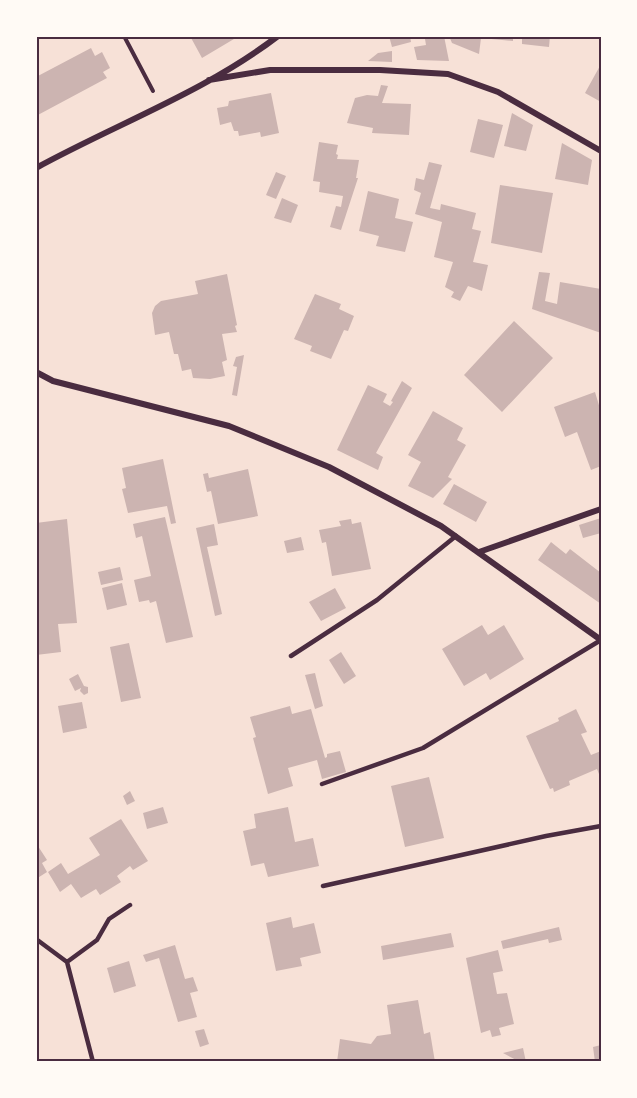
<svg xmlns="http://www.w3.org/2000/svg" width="637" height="1098" font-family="Karla,sans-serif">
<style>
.building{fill:#ccb4b1}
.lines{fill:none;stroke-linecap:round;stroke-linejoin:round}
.path{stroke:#4a2c40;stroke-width:4}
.service{stroke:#4a2c40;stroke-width:4.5}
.minor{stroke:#4a2c40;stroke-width:6}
.neatline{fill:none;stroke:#4a2c40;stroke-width:2}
</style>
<rect width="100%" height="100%" fill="#f7e1d7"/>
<path class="building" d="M190,36H239L202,58Z
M389,36H410L411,42L392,47Z
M444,36L449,61L417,60L414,47L426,45L425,39Z
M449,36H550L549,47L522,44V39L513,38V41L481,38L479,54L452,43Z
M91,48L95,56L102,52L110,68L103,72L107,78L36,116V77Z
M392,51V62L368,61L378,53Z
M601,64V102L585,93Z
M381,85L388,86L382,103L411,104L409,135L372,133L373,128L347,123L355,98L367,95L378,96Z
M271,93L279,133L261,137L260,132L239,136L238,131H234L231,122L220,125L217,108L228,106L229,101Z
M512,113L533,125L526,151L504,146Z
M478,119L503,125L494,158L470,152Z
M319,142L338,145L336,154L338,155L337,159L359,160L356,178H358L341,230L330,227L336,206L341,207L343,196L319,192L320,182L313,181Z
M562,143L592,160L588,185L555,179Z
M429,162L442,165L430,208L440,210L441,204L476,213L472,229L481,231L473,262L488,265L482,291L468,286L460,301L451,297L454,292L445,287L453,262L434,257L442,222L415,214L421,193L414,190L416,178L424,180Z
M276,172L286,176L276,199L266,195Z
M500,185L553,193L542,253L491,243Z
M368,191L399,199L395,218L413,222L405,252L376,246L379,236L359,231Z
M282,198L298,205L291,223L274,218Z
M539,272L550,273L545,301L557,304L560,282L601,289V333L532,309Z
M227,274L237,325L235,326L237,332L222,334L227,360L222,362L225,376L210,379L193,378L191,369L182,371L178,354H174L169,332L155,335L152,313L155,306L161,301L198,294L195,281Z
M315,294L341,304L339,309L354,316L348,331L344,330L331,359L310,351L312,346L294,339Z
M514,321L553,358L502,412L464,375Z
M244,355L237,396L232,395L237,367L233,366L236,357Z
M402,381L412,388L376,453L383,457L378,470L337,450L368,385L387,394L383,402L390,406L393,402L391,401Z
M595,392L601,412V466L591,470L577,432L565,437L554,407Z
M433,411L463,428L457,440L466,445L448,477L452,479L433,498L408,486L421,462L408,455Z
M163,459L176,523L171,524L167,506L128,513L122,489L126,488L122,468Z
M248,469L258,516L218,524L211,491L207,492L203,474L208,473L209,478Z
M454,484L487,502L476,522L443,504Z
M165,517L193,637L166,643L156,601L150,603L149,600L139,602L134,580L151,576L142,536L136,538L133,524Z
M601,518V533L583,538L579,525Z
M67,519L77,623L58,624L61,652L36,655V523Z
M351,519L352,524L361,522L371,569L332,576L326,542L322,543L319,530L341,526L339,521Z
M214,524L218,545L207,547L222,614L215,616L196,528Z
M301,537L304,550L287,553L284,541Z
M551,542L566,554L570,549L601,573V604L538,560Z
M120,567L123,580L101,585L98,572Z
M122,583L127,605L107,610L102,588Z
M335,588L346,608L321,621L309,602Z
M482,625L488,635L504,625L524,659L490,680L486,673L464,686L442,649Z
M129,643L141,698L121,702L110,647Z
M341,652L356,676L344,684L329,660Z
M315,673L323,706L315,709L305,675Z
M78,674L84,686L88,687V693L84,695L80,691L81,688L75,691L69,679Z
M82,702L87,728L63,733L58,706Z
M290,706L292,714L311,709L325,758L327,757V754L340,751L346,772L322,779L317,760L288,768L293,786L268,794L253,738L256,737L250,717Z
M576,709L587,732L581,734L591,755L601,751V779L597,769L569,781L570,785L554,792L553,788L550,789L526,736L559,721L558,718Z
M429,777L444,838L405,847L391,786Z
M130,791L135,801L127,805L123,796Z
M163,807L168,823L147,829L143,813Z
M288,807L295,842L313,838L319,866L268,877L264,863L251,866L243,831L256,828L254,814Z
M121,819L148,861L133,870L130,866L117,876L121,882L100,895L96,889L81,898L71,884L60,892L48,872L61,863L68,874L100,855L89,838Z
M36,843L47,860L42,863L47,872L36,879Z
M291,917L293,928L314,923L321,953L300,958L302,966L276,971L266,923Z
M559,927L562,940L549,943L548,939L503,949L501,941Z
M451,933L454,947L383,960L381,946Z
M175,945L185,979L193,977L198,991L190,993L197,1017L178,1022L159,958L146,962L143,955Z
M498,950L503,971L493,973L497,994L507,993L514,1024L499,1028L501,1035L492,1037L490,1030L481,1033L466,958Z
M129,961L136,986L114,993L107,968Z
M418,1000L424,1034L430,1032L435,1062H337L340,1039L371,1044L377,1036L391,1034L387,1005Z
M204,1029L209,1044L200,1047L195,1031Z
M601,1045V1062H595L593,1047Z
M523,1048L526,1062H520L503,1053Z"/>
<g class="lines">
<path class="path" d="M124,36L153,91"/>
<path class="service" d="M291,656L377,600L456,536
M322,784L423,748L601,640
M323,886L546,836L601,826
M36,939L67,962L93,1062
M67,962L97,940L109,919L130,905"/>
<path class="minor" d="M209,80L270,70H380L448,74L498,92L601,151
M36,168C116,124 205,92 278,36
M36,372L53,381L229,426L329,467L441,526L601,640
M479,552L601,509"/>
</g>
<rect width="637" height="1098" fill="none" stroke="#fffaf5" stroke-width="75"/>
<rect x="38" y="38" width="562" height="1022" class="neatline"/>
</svg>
